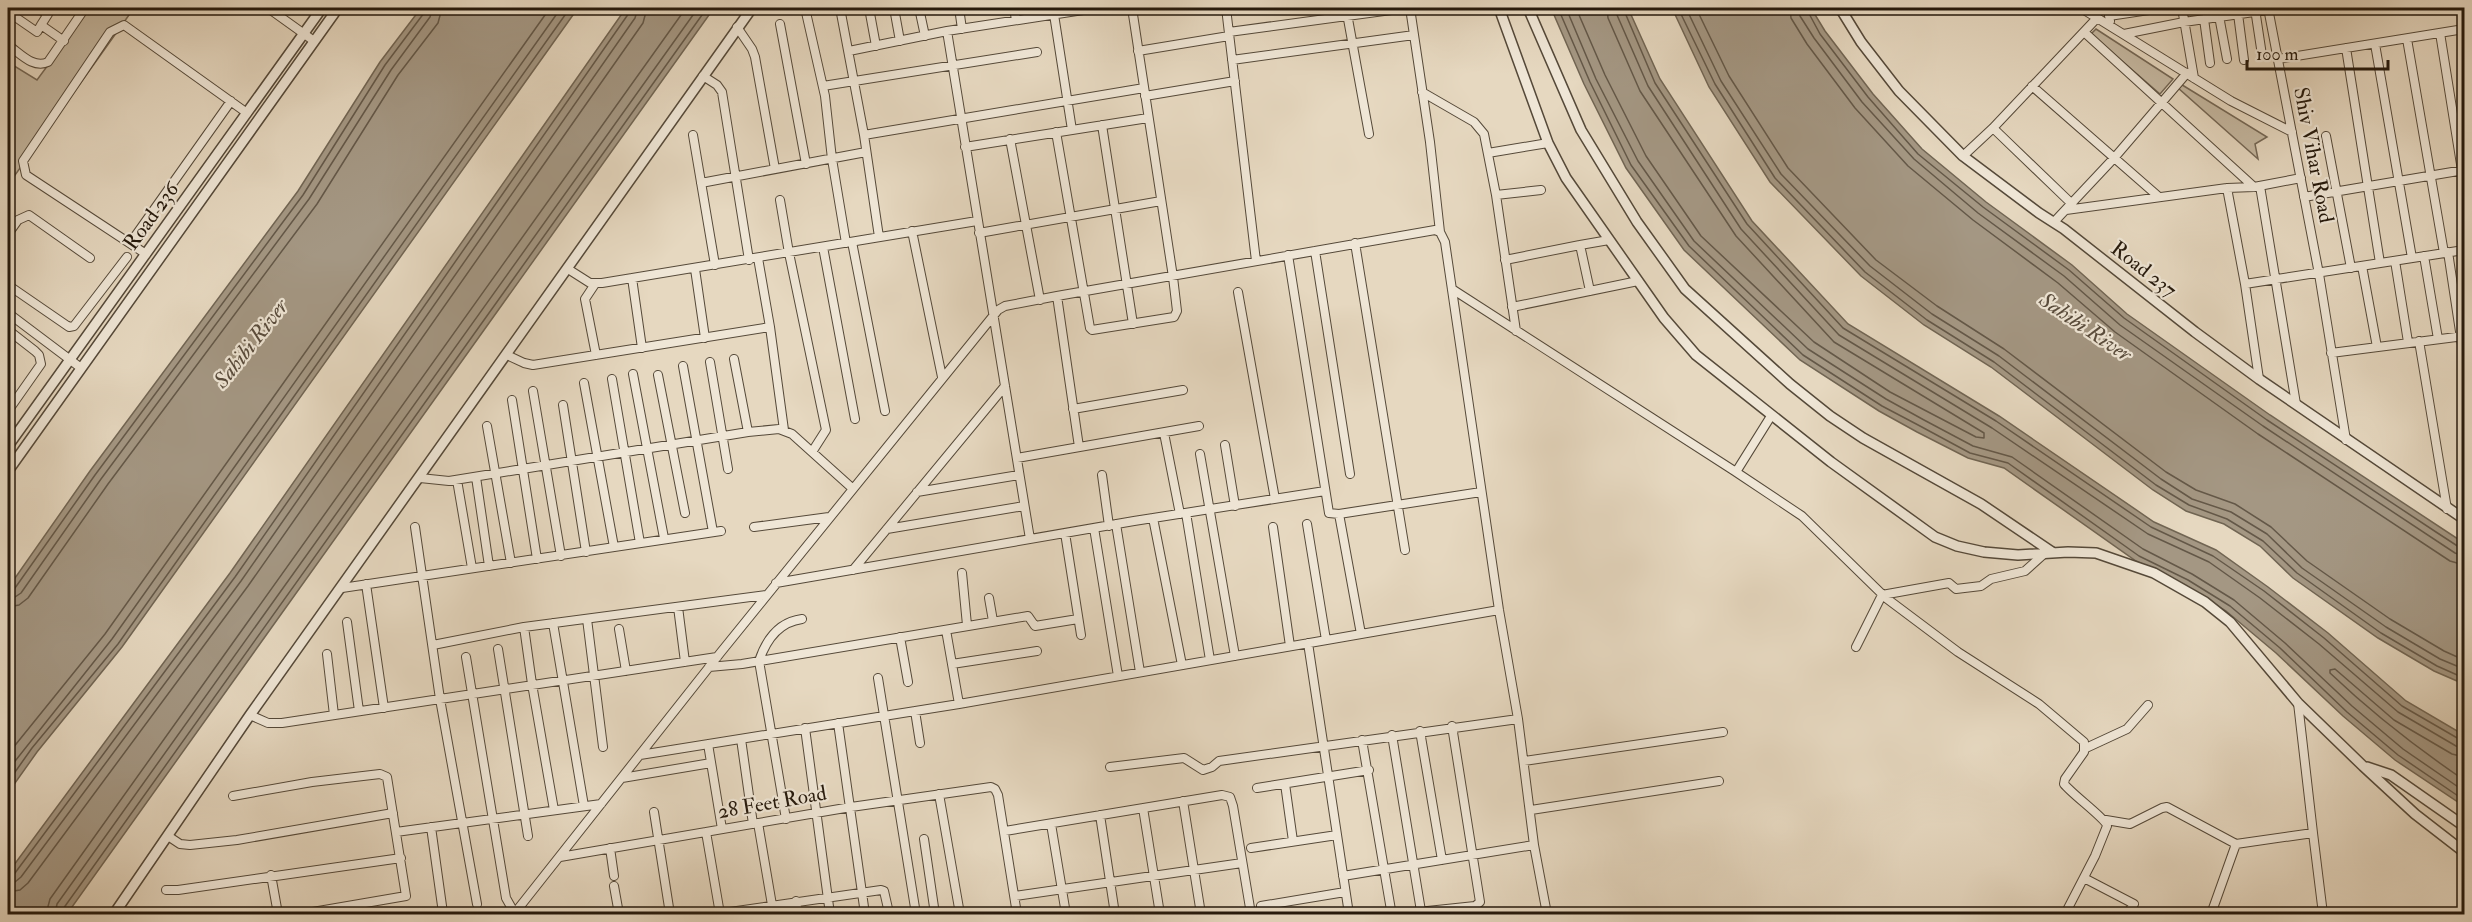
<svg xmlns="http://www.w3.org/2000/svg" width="2472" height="922" font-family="'IM FELL Double Pica',serif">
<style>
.green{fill:#c5b8a1;stroke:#756856;stroke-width:1.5}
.water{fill:#a49783;stroke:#716553;stroke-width:1.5}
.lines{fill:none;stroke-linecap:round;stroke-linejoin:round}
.shore{stroke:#645848;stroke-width:1.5}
.minor-casing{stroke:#554939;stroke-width:10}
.tertiary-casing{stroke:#554939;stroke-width:12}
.minor{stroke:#efe6d6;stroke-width:8}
.tertiary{stroke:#efe6d6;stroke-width:9}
.labels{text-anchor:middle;stroke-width:4.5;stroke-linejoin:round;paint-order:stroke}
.street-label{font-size:21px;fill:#25190c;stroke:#efe6d6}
.water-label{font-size:22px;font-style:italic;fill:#584b3c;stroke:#efe6d6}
</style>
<rect width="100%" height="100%" fill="#e6d8c0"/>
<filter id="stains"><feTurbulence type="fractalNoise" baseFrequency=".00333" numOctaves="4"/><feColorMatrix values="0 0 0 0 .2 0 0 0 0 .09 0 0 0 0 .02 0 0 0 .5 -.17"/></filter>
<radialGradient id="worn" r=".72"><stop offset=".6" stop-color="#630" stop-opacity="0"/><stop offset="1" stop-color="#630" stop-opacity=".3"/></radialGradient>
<path class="green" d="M90,8H134L8,185V62L37,80Z
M2096,29L2173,79L2160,94L2091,34Z
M2179,83L2267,137L2255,144L2258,159L2177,87Z"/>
<path class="water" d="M421,8H578L122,647L37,752L8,793V588L90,471L298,191L380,62Z
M626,8H714L67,914H8V873L230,573Z
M1551,8H1628L1660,79L1752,221L1848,324L1999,416L2154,522L2216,550L2268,587L2328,633L2406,701L2464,735V806L2395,760L2343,716L2276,653L2226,611L2185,585L2136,561L2004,468L1968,458L1917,432L1879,411L1800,360L1684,250L1626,168L1584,84Z
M1672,8H1811L1825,31L1873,94L1922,149L1986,202L2072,265L2127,314L2270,415L2464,543V684L2434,671L2378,638L2293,578L2260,546L2224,524L2186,511L2153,490L1991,367L1924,325L1861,276L1770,182L1709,87Z"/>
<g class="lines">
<path class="shore" d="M1558,8L1590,82L1631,165L1689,246L1803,355L1882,406L1920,426L1970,453L2008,463L2139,556L2188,580L2230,606L2280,648L2347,712L2398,755L2464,800
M1566,8L1596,79L1638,161L1694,241L1808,349L1886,399L1924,420L1973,446L2012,457L2143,549L2192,574L2234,600L2285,643L2352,706L2403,749L2464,791
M1576,8L1605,75L1646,156L1701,236L1814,342L1890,392L1976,437L1984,438V433L1834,342L1736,236L1640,91L1608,18L1607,8
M1616,8L1617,15L1648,86L1741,229L1839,335L1992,428L2148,534L2209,562L2260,598L2319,644L2398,712L2456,746L2464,748
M1623,8L1655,83L1747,224L1843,328L1996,421L2151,527L2213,556L2264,591L2324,638L2402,706L2459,739L2464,740
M1678,8L1715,84L1775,178L1865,272L1927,320L1994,362L2156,485L2189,505L2227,519L2263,541L2297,573L2381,633L2437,666L2464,678
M1686,8L1721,81L1781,174L1870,266L1932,314L1999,356L2161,479L2192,499L2231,512L2267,534L2302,568L2386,627L2440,659L2464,669
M1696,8L1729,76L1788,168L1876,260L1937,306L2004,349L2166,472L2196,490L2235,504L2271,527L2307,561L2390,619L2444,651L2464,660
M1790,8L1791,18L1807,44L1855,108L1908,166L1973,220L2058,283L2115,332L2258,434L2450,561L2464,565
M1799,8L1800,16L1814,38L1862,102L1914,159L1978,213L2064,276L2120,325L2263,426L2455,553L2464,556
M1806,8L1820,34L1868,97L1918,154L1983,207L2069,270L2124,318L2267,420L2436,532L2459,547L2464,548
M8,591L15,588L95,475L303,195L385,65L424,13L425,8
M8,598L15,597L21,593L101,479L309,199L391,70L430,17L433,8
M8,607L19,605L28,598L108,484L317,204L398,75L438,23L442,8
M8,754L105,634L550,8
M2464,757L2452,754L2394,720L2335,669L2330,670V673C2372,713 2417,748 2464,780
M8,770L112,639L561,8
M8,782L32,748L118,644L570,8
M8,876L15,873L235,577L629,13L630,8
M8,883L15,882L21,877L241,581L635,18L638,8
M8,892L20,890L28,883L248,586L643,23L647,8
M46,914L50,899L686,8
M55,914L57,904L698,8
M62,914L63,909L707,8"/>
<defs>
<path id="minor" d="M37,8L48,14L41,25L64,41
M268,8L314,41
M805,8L825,96L832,159L846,243
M840,8L864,135L879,237
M869,8L876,46
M894,8L900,41
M919,8L925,36
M959,8L962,29
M1014,8L1016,20
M1053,8L1072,130
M1226,8L1256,261
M1346,8L1369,134
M1410,8L1430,142L1440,232
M2081,8L2231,101L2292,132
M2108,8L2110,21
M2182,8L2194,78
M2268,8L2319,274L2346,440
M2255,9L2262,55
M8,12L37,32L41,25
M2238,14L2244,60
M2109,16L2162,8
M2219,16L2227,59
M2204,19L2210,63
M780,24L806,164
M737,27L752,49L755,57L775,169
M947,31L1030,539
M1229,32L1406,8
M2084,32L2254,187
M2440,33L2464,183
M2124,34L2184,22L2268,10
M2407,39L2444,253
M2375,44L2412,258
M8,45C20,53 33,69 48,62L85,8
M2346,48L2380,263
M849,51L947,31L1096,8
M1138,51L1229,36
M2278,59L2464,29
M1232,60L1414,35
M703,76L717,85L722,92L749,260
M823,86L1037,52
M2032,86L2159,197
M1422,92L1474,122L1484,134L1496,195L1516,331
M1145,96L1235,81
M1102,125L1133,324
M1993,128L2072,204
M1056,132L1090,328L1092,330L1174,317L1177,311L1173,277L1132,8
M693,135L715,265
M864,135L1144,88
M2326,136L2351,268
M1010,139L1040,300
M965,147L1148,118
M1488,153L1548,143
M1963,156L1993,128L2097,18
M701,183L866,152
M2260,186L2296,404
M2227,188L2245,284L2259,379
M1496,195L1541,190
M2304,197L2464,170
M780,200L789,253L826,430L812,452
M2066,210L2227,188L2254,187L2301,178
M2054,222L2115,157L2187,73
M912,231L942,377
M979,233L1161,201
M8,234L18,220L29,215L90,258
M131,242L231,101
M852,242L885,411
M1355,243L1405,550
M823,247L855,419
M1315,251L1350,474
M2448,252L2464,358
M146,254L26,175L23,161L110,32L124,25L247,113
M1288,255L1329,513L1339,514L1481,492
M2424,256L2438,339
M758,258L770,327L784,430
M1505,260L1580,245
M2395,261L2408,342
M2362,266L2377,347
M568,269L590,283H602L977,221
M695,269L705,338
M632,278L642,348
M595,284L585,299L596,355
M2245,284L2464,250
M8,285L69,327L74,326L127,257
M1452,289L1736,472
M1590,291L1580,245L1609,240
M1238,292L1275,499
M1057,296L1079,447
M1512,307L1638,281
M8,313L81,368
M8,330L35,351L39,355L41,364L8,411
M2419,341L2447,509
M2331,353L2464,336
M507,355L524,363L533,365L770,327
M734,359L748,432
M8,360V361
M710,362L728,469
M683,366L713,532
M633,374L664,538
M658,375L685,513
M612,379L640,543
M584,383L614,547
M533,391L561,556
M512,400L537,559
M563,405L586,552
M1073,409L1183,390
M1771,416L1736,472L1802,516L1886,598L1958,652L2039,704L2084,742V752L2065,779L2064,784C2073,795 2106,819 2107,826L2095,856L2065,914
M487,426L511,563
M1164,433L1180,514
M1225,445L1235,506
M1200,454L1235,656
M1017,458L1199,426
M1102,475L1109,526
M476,477L489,566
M420,478L449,481L748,432L779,429L792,434L852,488
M457,480L472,568
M917,492L1019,475
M1186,513L1210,660
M1339,514L1361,634
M1153,518L1182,665
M1116,524L1140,672
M1307,524L1326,640
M415,527L440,699L477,904
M754,527L829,517
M1273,527L1290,646
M1094,528L1118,676
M887,529L1024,506
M1065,533L1081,635
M853,570L1005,386
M962,573L967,625
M776,583L1134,521L1325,491
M366,584L384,708
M342,588L721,531
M989,598L993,621
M678,607L685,662
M587,619L603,747
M347,622L359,711
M553,623L584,806
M524,627L532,684L554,810
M619,629L626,671
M946,630L959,704
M900,637L908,682
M1308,643L1349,914
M433,645L524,627L766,595
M1856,647L1882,595L1949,583L1956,589L1981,586L1991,579L2025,571L2045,553
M498,649L528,836
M327,654L334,715
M466,657L506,898L515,914
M952,664L1037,651
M709,667L742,664L1028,616L1035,626L1078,619
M878,678L916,914
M915,711L920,743
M250,715L268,723H282L717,657
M838,723L865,914
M805,728L830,914
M1420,731L1442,860
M1392,735L1421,911
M741,739L753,824
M1362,740L1391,910L1396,914
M708,744L722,829
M2086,748L2127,729L2148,705
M640,755L959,704L1499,610
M1524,761L1723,732
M1110,767L1184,758L1203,770L1212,767L1219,761L1518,719
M622,778L711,763
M1285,784L1293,841
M1257,788L1369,770
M939,794L960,914
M233,796L312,782L380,774L387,777L406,896L301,914
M1183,801L1201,914
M1143,808L1160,914
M1531,810L1719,781
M654,812L670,914
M1100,815L1115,914
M786,819L759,661C766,640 779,622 802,619
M2106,820L2130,824L2162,808L2167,807L2236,844L2313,833L2298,703
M758,823L772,905
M1051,824L1066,914
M431,827L443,913
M1005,831L1222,795L1230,797L1233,806L1251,914
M396,832L601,804
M706,832L720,914
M2313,833L2323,914
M168,836L180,844L190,845L237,840L393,813
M924,839L935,914
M610,848L614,876
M1251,848L1337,835
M560,857L851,807L991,787L995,789L998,795L1017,914
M271,875L278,914
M1343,876L1534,845
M2084,878L2134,904L2127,914
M614,886L619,914
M166,890H178L401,858
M1015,896L1242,863
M796,901L798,914
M1261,906L1345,892
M514,914L721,652L998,310L1005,306L1057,296L1435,230L1440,232L1445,242L1499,610L1518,719L1534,845L1547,914
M716,914L881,890L884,891L889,913
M1399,914L1475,906L1480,902L1452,726
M2211,914L2236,844"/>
<path id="tertiary" d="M1499,8L1548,143L1566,178L1664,318L1696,355L1831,462L1935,537L1957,546L1984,552L2018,555L2068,552L2096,553L2154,573L2205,602L2230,622L2298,703L2363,766L2415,814L2464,852
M1528,8L1581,130L1637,222L1685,289L1790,384L1830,416L1863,438L1981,504L2052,552
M1840,8L1861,42L1899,91L1963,156L2039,213L2064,229L2195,332L2259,379L2464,519
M8,446L322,8
M8,471L338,8
M2367,767L2391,775L2464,826
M114,914L250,715L752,8"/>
</defs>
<use href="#minor" class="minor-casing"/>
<use href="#tertiary" class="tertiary-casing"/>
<use href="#minor" class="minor"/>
<use href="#tertiary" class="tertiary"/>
</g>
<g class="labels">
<g class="street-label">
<text transform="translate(2314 155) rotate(79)" y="7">Shiv Vihar Road</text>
<text transform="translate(151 216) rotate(-54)" y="7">Road 236</text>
<text transform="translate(2144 269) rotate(38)" y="7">Road 237</text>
<text transform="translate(772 802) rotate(-10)" y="7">28 Feet Road</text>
</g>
<g class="water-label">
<text transform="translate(2086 326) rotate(34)" y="8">Sahibi River</text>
<text transform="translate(250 343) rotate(-52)" y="8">Sahibi River</text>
</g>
</g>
<rect width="2472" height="922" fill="none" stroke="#e6d8c0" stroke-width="30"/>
<rect x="9" y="9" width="2454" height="904" fill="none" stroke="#25190c" stroke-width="3"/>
<rect x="15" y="15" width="2442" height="892" fill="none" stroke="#25190c" stroke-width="1.5"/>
<path d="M2247 60v9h141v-9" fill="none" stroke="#25190c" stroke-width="3"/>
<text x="2256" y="60" font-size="18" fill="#25190c" stroke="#efe6d6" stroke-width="4.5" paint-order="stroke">100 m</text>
<rect width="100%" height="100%" filter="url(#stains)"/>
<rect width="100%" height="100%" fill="url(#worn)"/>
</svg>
